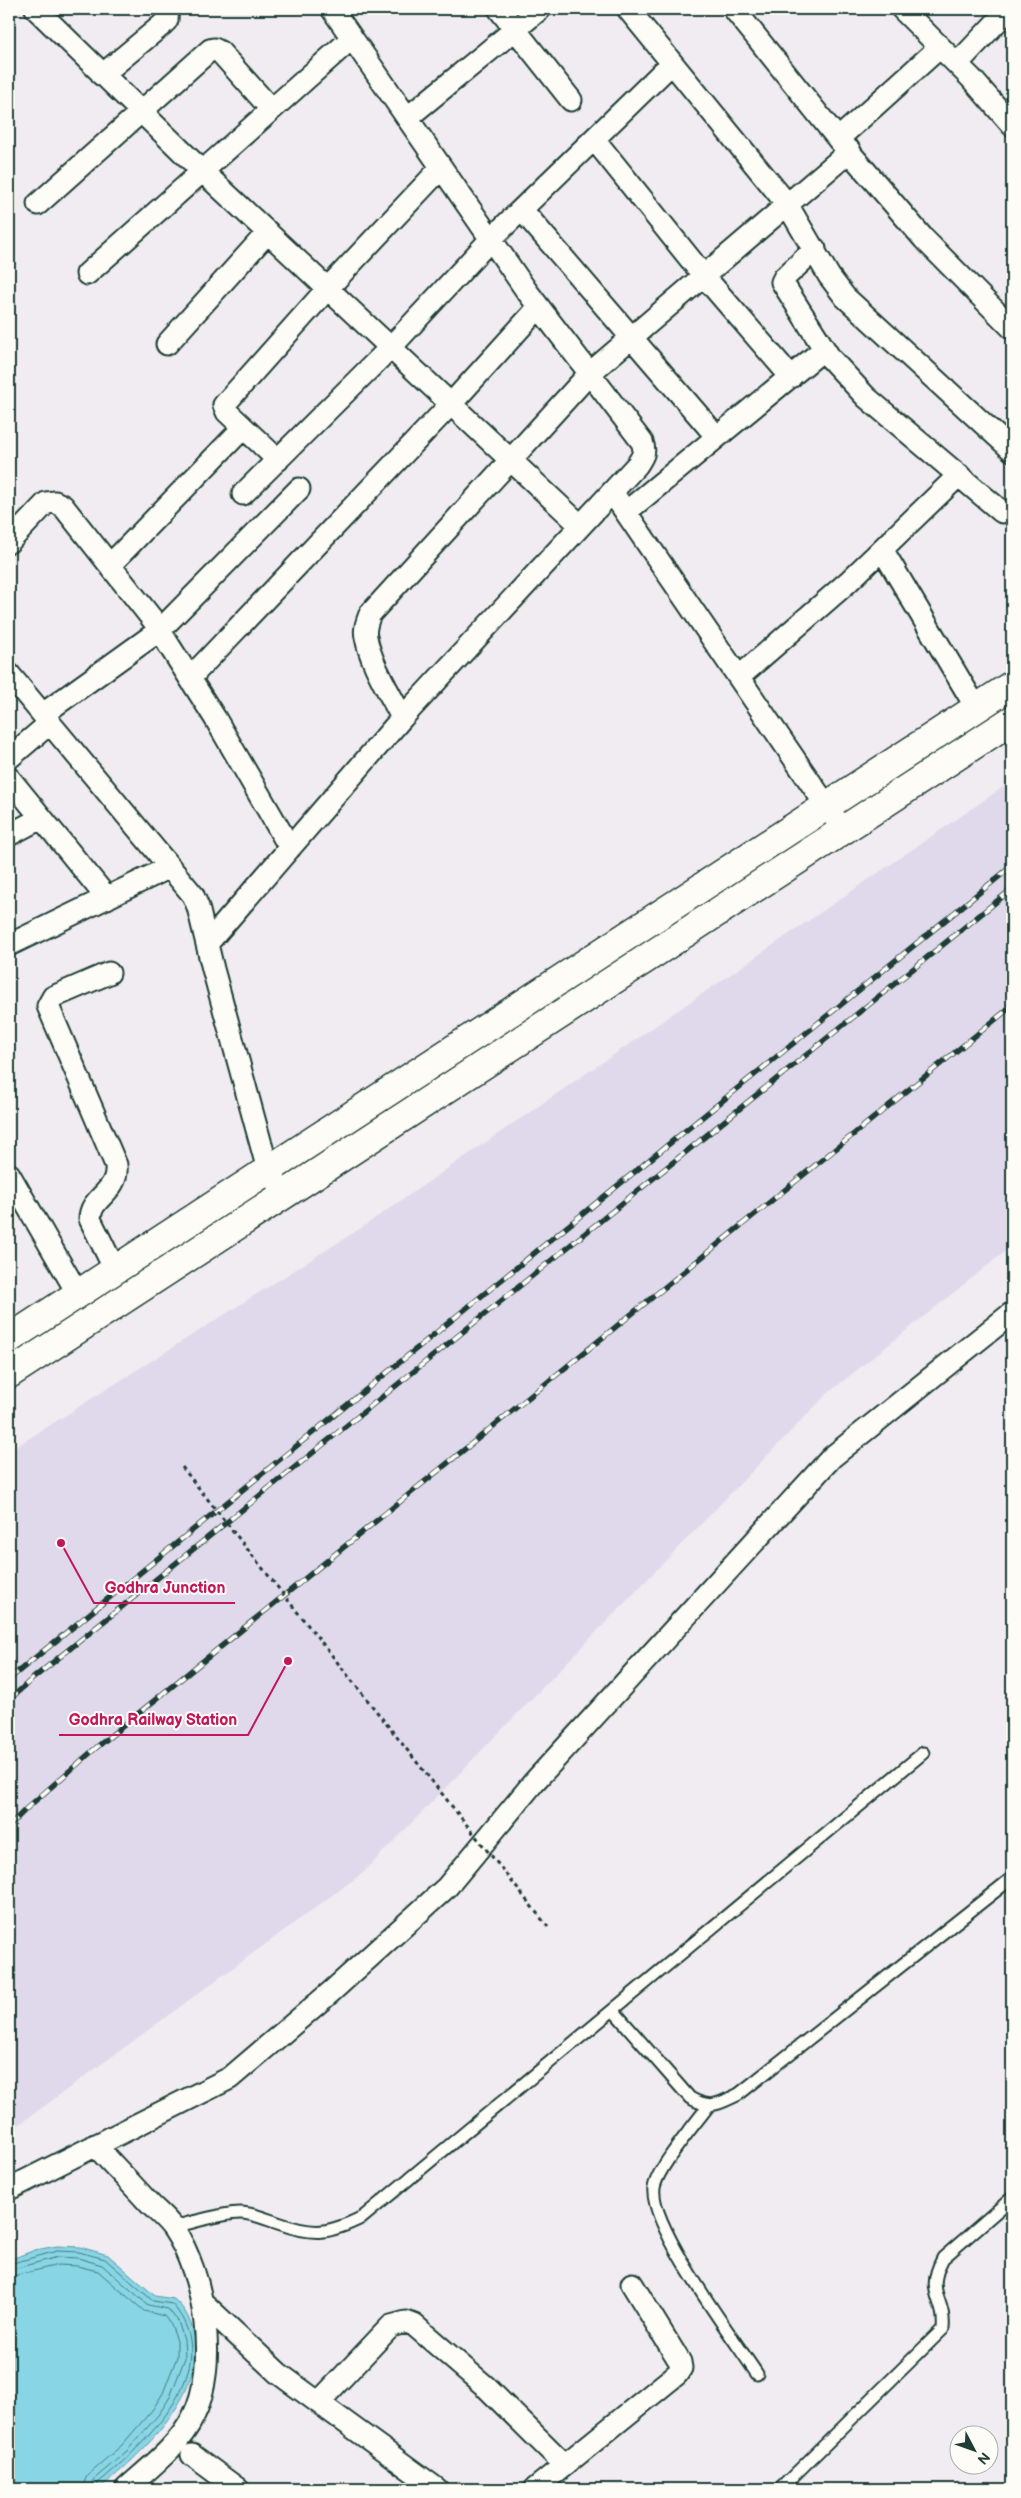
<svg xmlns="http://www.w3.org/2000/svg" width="1021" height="2498" font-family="'Balsamiq Sans',sans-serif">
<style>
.built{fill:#e0d9ec}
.water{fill:#87d5e5;stroke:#5d989e}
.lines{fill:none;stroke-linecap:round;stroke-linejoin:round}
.shore{stroke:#497a7b;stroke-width:1}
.service-casing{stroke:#1f3d34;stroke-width:15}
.minor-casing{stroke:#1f3d34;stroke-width:25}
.primary-casing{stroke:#1f3d34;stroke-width:31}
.service{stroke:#fdfcf7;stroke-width:11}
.minor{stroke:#fdfcf7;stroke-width:21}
.primary{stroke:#fdfcf7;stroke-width:28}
.rail-casing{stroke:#1f3d34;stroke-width:5.5}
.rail{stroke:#fdfcf7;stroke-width:4;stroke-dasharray:11;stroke-linecap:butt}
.path-bridge{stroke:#1f3d34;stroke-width:3;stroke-dasharray:4 4;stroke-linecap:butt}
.leader{fill:none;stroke:#c2185b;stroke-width:2}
.callout-dot{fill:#c2185b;stroke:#fdfcf7;stroke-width:2}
.callout-label{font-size:16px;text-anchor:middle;font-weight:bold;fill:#c2185b;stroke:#fdfcf7;stroke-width:4;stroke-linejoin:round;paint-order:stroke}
</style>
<rect width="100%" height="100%" fill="#f0ecf2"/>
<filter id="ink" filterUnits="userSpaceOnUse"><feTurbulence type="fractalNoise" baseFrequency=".02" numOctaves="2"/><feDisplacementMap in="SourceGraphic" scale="10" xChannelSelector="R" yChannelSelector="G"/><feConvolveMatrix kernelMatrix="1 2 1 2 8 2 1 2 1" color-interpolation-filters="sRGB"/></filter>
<g filter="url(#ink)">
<path class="built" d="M1012,781V1246L827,1394L364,1872L9,2132V1451L361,1228Z"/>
<path class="water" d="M57,2246L80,2247L108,2255L155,2296L174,2299C179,2304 185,2310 188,2317C219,2384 145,2451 99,2489H9V2260L35,2250Z"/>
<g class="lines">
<path class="shore" d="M9,2264L57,2251L79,2252L105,2259L153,2301L172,2304C228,2368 146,2443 98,2483L96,2489
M9,2270L58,2257L78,2258L102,2265L148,2305L168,2309L178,2321L184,2340L185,2358L170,2397L159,2414L127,2451L93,2480L90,2489
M9,2277L58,2265L77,2266L98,2271L144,2311L164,2316L171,2325L177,2341V2357L163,2393L153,2409L122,2445L87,2475L82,2489"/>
<defs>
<path id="service" d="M613,2010L690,2098C712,2110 718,2104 739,2094L1012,1878
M709,2105C696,2123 657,2168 654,2188C649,2226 734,2339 757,2374
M172,2227C191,2223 223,2213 240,2213C253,2213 266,2219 278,2223C314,2236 329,2234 363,2217L923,1753
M780,2489L943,2329C946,2298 924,2294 943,2258L1012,2198"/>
<path id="minor" d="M36,9L201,170L580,525
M499,9L571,100
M628,9L787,204L829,276L845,297L1012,450
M734,9L838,139L924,239L1012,328
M902,9L971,78L1012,125
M957,64L1009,9
M102,75L162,25L167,20L168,9
M407,118L540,9
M594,139L703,275L791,377
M838,139L940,47
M38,204L210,50L214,49L220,52L271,109
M522,210L717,437
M815,249L784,278L782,282L830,358L866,397L1002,512
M87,274L352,38
M167,344L268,232
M278,460L227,412L224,405L328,288L441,168
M612,492L843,830
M243,494L391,347L491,239L672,63
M626,512L824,349
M9,542L46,503L55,502L63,506L153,620L215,718L290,848
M882,549L977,709
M110,565L243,428
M9,674L193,895L198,907L213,969L268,1170L284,1194
M739,677L848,582L959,475
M190,678L451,404L539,307
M43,714L160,630L299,489
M402,718C390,693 371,665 366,637C364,629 367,622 370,614L590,373L850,151
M9,758L50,723
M9,778L107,898
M9,835L41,818
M207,944L402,718L637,465C643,456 646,452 642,442L526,290L332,9
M9,945L170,867
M109,973L53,997L48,1006L116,1165C119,1193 90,1196 90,1219L115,1270
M9,1174L78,1294
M95,2145C112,2164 130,2182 147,2201C155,2210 166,2218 173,2228C205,2275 219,2366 193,2417C179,2446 149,2468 126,2489
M9,2189L230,2078L332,1991L447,1887L534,1782L832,1457L1012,1313
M202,2302L278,2373L437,2489
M319,2402L391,2326L406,2322L414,2325L485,2386L565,2465
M192,2455L238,2489
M535,2489L677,2374L681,2368L680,2362L632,2284"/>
<path id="primary" d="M9,1339L1012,685
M9,1374L1012,720"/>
</defs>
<use href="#service" class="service-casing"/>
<use href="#minor" class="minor-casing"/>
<use href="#primary" class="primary-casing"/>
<use href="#service" class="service"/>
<use href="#minor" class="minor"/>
<use href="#primary" class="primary"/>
<defs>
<path id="rail" d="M9,1679L1012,866
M9,1700L31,1680L1012,889
M9,1826L27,1808L97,1747L1012,1006"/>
</defs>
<use href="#rail" class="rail-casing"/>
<use href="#rail" class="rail"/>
<path class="path-bridge" d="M182,1467L548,1927"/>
</g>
</g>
<path class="leader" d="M61 1543L94 1603H235M288 1661L248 1735H59"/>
<g class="callout-dot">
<circle cx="61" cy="1543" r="5"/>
<circle cx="288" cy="1661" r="5"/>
</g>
<g class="callout-label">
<text x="165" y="1593">Godhra Junction</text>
<text x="153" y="1725">Godhra Railway Station</text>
</g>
<rect width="1021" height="2498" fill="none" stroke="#fdfcf7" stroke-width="30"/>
<rect x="15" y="15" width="991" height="2468" fill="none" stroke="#1f3d34" stroke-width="2" filter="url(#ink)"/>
<g transform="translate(974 2450) rotate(131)"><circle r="24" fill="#fdfcf7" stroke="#a4b0a9"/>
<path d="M0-4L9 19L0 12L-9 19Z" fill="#1f3d34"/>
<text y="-8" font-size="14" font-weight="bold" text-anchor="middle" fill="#1f3d34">N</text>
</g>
</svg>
